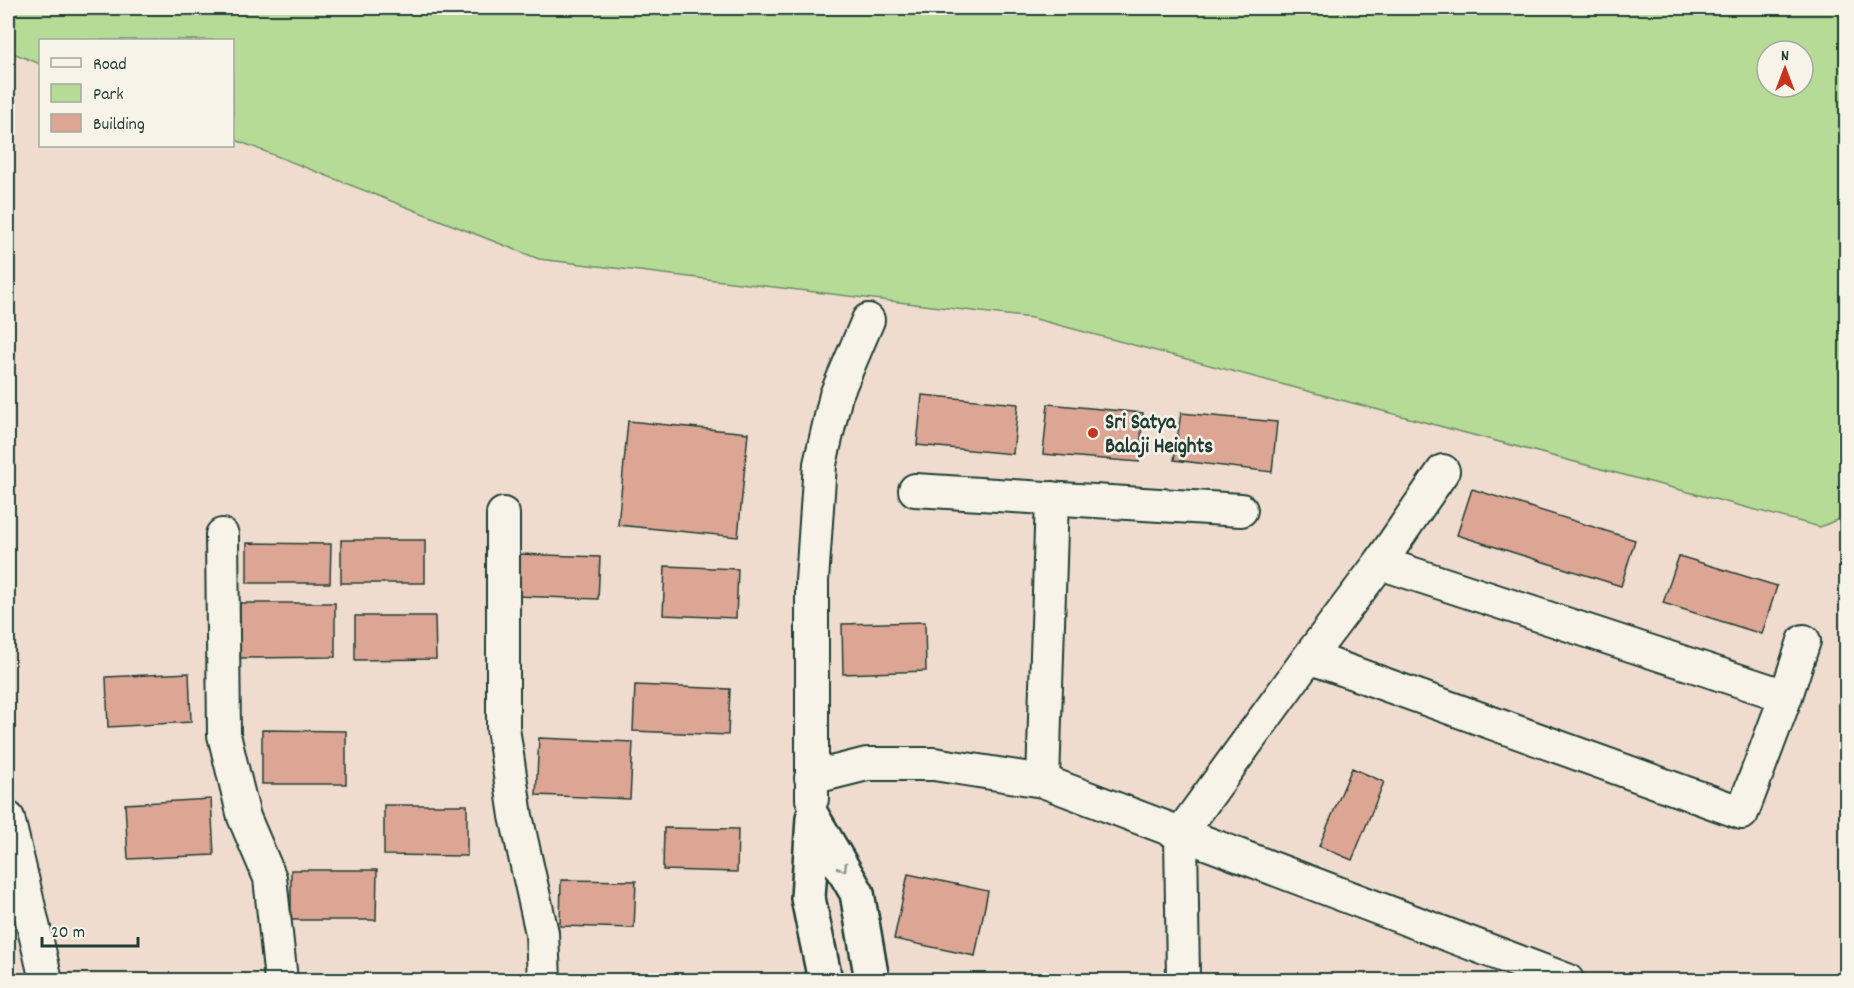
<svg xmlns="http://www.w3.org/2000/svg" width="1854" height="988" font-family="Dekko,sans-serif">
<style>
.green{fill:#b6db96;stroke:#6a8c65;stroke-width:1.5;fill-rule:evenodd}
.building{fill:#dda694;stroke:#1f3d34;stroke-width:1.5}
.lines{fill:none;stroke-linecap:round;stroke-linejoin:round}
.street-casing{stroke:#1f3d34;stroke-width:36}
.secondary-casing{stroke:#1f3d34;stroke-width:38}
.street{stroke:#f7f3e8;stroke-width:32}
.secondary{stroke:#f7f3e8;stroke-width:33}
.oneway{stroke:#8b988e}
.poi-dot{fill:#c8321e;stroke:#f7f3e8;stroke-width:2}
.labels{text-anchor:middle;stroke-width:5;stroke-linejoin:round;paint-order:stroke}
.poi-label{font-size:21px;font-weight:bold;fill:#1f3d34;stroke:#f7f3e8;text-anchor:start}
</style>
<rect width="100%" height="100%" fill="#efdccf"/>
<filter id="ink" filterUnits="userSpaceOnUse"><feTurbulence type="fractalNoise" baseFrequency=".0167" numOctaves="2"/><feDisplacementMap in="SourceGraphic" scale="12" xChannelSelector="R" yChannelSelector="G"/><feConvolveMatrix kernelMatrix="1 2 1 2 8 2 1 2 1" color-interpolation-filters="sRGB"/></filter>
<g filter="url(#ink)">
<path class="green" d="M8,8H1846V516L1820,527L1032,318L539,259L233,139L232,40H40V64L8,51ZM1767,51H1803V87H1767Z"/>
<path class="building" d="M922,395L1018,404L1013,454L917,445Z
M1048,404L1143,413L1139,462L1043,454Z
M1181,413L1277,422L1272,472L1174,460Z
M628,421L748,433L738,537L618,525Z
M1472,489L1635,540L1621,586L1457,535Z
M341,540H425V583H341Z
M247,543L331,544L330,583H247Z
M518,554L600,557L598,599L516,596Z
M1679,556L1777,586L1762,634L1663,603Z
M665,566L738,569L736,618L663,615Z
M240,603H335V657L240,658Z
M355,616H435L436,659L355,660Z
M925,622L926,671L843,674L842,624Z
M189,673L191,722L108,727L106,677Z
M635,685L730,689L728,735L633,731Z
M262,730L346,731V784H262Z
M539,738L633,742L630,799L536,795Z
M1352,768L1384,782L1352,860L1319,846Z
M211,799L214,855L128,859L125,804Z
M384,805H467V856L384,855Z
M664,828L738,829L737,872L663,870Z
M291,870H377L376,920H291Z
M908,874L988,891L975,956L894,939Z
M561,880L636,881L634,928L560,926Z"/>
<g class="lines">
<defs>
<path id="street" d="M915,490L1241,510
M503,514V728L516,816L542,933L544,980
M222,535L224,735L244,817L270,878L281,980
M1380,563L1786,696
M1309,657L1742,813L1786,696L1804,641
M811,778L867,764H934L1043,781L1567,980
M1043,781L1052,498
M812,799V581L820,464L836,395L868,320
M8,818L46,980
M1183,980L1181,833L1309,657L1380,563L1443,471"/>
<path id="secondary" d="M813,818L857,893L872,980
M813,818L808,898L825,980"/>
</defs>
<use href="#street" class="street-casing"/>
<use href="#secondary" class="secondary-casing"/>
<use href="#street" class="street"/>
<use href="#secondary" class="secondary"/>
</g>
<defs><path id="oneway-chevron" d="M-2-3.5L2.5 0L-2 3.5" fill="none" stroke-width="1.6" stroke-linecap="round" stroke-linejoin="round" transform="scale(1.5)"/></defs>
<use class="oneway" href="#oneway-chevron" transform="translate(843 868) rotate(60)"/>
</g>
<circle class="poi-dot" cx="1093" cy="433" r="6"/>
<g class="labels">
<g class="poi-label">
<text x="1105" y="428">Sri Satya<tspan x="1105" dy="24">Balaji Heights</tspan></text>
</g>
</g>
<rect width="1854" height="988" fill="none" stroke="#f7f3e8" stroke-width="30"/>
<rect x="15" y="15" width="1824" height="958" fill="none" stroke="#1f3d34" stroke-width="2" filter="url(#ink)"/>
<rect x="39" y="39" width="195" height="108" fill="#f7f3e8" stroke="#a1aaa0" stroke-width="1.5"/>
<rect x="51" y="58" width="30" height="9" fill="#f7f3e8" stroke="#a1aaa0" stroke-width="1.5"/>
<text x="93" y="69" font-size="18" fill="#1f3d34">Road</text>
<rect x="51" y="84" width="30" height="18" fill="#b6db96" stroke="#a1aaa0" stroke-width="1.5"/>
<text x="93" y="99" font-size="18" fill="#1f3d34">Park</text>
<rect x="51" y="114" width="30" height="18" fill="#dda694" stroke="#a1aaa0" stroke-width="1.5"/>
<text x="93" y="129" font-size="18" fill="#1f3d34">Building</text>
<g transform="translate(1785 69)"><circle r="28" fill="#f7f3e8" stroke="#a1aaa0" stroke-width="1.5"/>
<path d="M0-4.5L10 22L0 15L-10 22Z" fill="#c8321e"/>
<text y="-9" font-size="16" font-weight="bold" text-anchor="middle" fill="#1f3d34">N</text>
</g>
<path d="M42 937v9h96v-9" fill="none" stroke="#1f3d34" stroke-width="3"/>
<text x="51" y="937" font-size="18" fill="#1f3d34" stroke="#f7f3e8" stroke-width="4.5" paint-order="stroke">20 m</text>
</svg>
